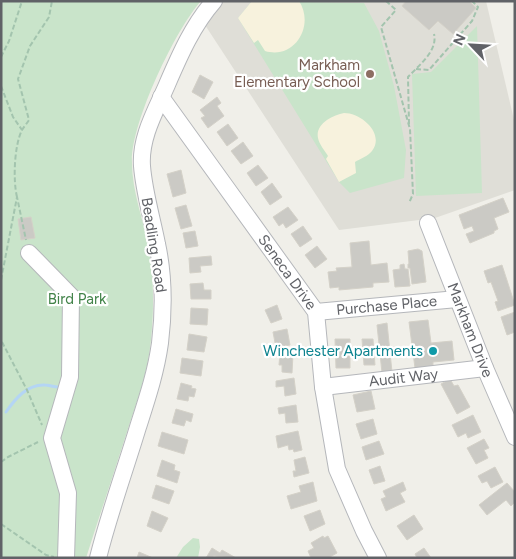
<svg xmlns="http://www.w3.org/2000/svg" width="516" height="559" font-family="Figtree,sans-serif">
<style>
.education{fill:#dfded7}
.green{fill:#c9e4ca}
.sand{fill:#f7f2dd}
.lines{fill:none;stroke-linecap:round;stroke-linejoin:round}
.stream{stroke:#b4d5f4;stroke-width:3}
.building{fill:#cbcac5;stroke:#d4d1c8}
.minor-casing{stroke:#b5b7bb;stroke-width:18}
.path{stroke:#a3c4ae;stroke-width:2;stroke-dasharray:5 2.5;stroke-linecap:butt}
.minor{stroke:#fff;stroke-width:16}
.education-dot{fill:#8d6e63;stroke:#fff;stroke-width:2}
.culture-dot{fill:#0f9aa8;stroke:#fff;stroke-width:2}
.labels{text-anchor:middle;stroke-width:4.5;stroke-linejoin:round;paint-order:stroke}
.education-label{font-size:15px;fill:#785e54;stroke:#fff;text-anchor:end}
.street-label{font-size:15px;fill:#606267;stroke:#fff}
.park-label{font-size:15px;fill:#428349;stroke:#fff}
.culture-label{font-size:15px;fill:#0d838f;stroke:#fff;text-anchor:end}
</style>
<rect width="100%" height="100%" fill="#f0efe9"/>
<path class="education" d="M221,1H486L515,124V190L435,218L339,230L205,25Z"/>
<path class="green" d="M1,1H201C175,30 130,125 132,163C132,192 144,221 149,249C154,279 154,309 151,340C148,373 136,404 126,435C113,476 99,517 86,558H1Z
M252,1L364,3L379,31L394,86L406,150L404,178L350,193L339,182L238,18Z
M477,26L482,193L416,196L412,74L431,72Z
M193,538L199,539L200,547L198,558H176L183,547Z"/>
<path class="sand" d="M252,1H299C315,25 295,60 265,51L258,40L254,43L238,18Z
M344,113C362,113 385,134 372,151C368,156 360,159 355,162L356,173L339,182L326,159L328,156C325,151 319,144 318,138C315,124 333,115 344,113Z"/>
<g class="lines">
<path class="stream" d="M6,412C15,399 27,384 45,385C50,385 55,388 61,387"/>
</g>
<path class="building" d="M406,1H469L476,8L453,34L438,21L429,30L402,6Z
M200,75L213,82L204,99L192,92Z
M217,97L221,103L217,106L224,116L208,128L201,118L205,116L200,110Z
M228,124L238,138L227,146L217,132Z
M243,142L253,156L241,164L231,151Z
M258,165L268,178L256,186L247,173Z
M181,170L186,193L173,197L167,174Z
M272,183L282,197L270,205L261,192Z
M503,198L509,212L494,218L498,229L494,231V233L470,243L466,234L474,231L472,226L464,229L459,215Z
M186,205L192,226L181,229L175,208Z
M288,207L298,220L286,228L283,223L279,226L273,217Z
M31,217L35,238L21,240L18,219Z
M303,226L312,239L300,247L291,234Z
M195,231L198,246L186,248L183,233Z
M369,241L371,265L387,263L389,282L373,283V287L339,290V287L330,288L328,272L337,271L336,268L352,267L350,243Z
M317,246L327,259L315,268L305,255Z
M418,249L422,251L426,282L412,284L410,268H408V264H409L408,251Z
M211,256L212,265L200,266L201,272L190,273L189,258Z
M404,264L405,269H408L410,286L395,287L393,270L400,269V265Z
M502,265L515,305L498,311L495,302L498,301L491,282L488,283L484,271Z
M203,283L204,290H211V299H191L190,284Z
M277,305L282,319L271,323L265,310Z
M191,308L208,309L207,325L190,324Z
M515,312V332L507,335L501,317Z
M428,320L431,343L452,341L454,360L433,362V366L415,368L409,322Z
M387,323L392,372L382,373L377,325Z
M287,329L290,345L276,348L273,332Z
M189,334L207,337L204,352L187,350Z
M335,339H350V368H336Z
M362,339H373L375,365H364Z
M280,353L293,354L292,373L282,372V365H279Z
M182,358L203,361L201,376L180,373Z
M294,378L296,394L285,396L284,386L276,387V381Z
M450,379L454,386L458,385L470,407L457,414L441,384Z
M181,383L192,386L191,388L196,389L194,397L189,396L188,401L177,399Z
M371,391L375,409L357,412L353,395Z
M296,405L298,422L286,423L285,413L279,414L278,408Z
M176,409L193,414L191,422L186,420L184,426L172,423Z
M473,415L481,432L468,438L466,433L458,437L452,425Z
M373,419L377,434L361,439L356,424Z
M298,431L302,450L294,452L293,449L289,450L288,445L278,448L276,436Z
M162,432L188,440L184,454L158,446Z
M484,439L489,448L484,450L488,458L476,464L467,448Z
M379,441L384,454L366,460L362,447Z
M305,457L309,473L294,477L293,471H296L294,460Z
M162,460L175,465L174,470L180,472L177,483L157,476Z
M380,466L385,481L374,484L369,470Z
M495,467L503,482L491,488L487,481L482,483L478,476Z
M313,482L317,501L291,509L287,496L301,492L299,486Z
M403,482L406,490L400,493L405,502L386,511L381,499L386,497L383,491Z
M507,483L515,492V502L511,506L506,500L487,515L479,505Z
M156,485L174,491L169,504L152,498Z
M320,510L325,524L310,531L304,516Z
M152,511L168,518L161,532L147,526Z
M414,515L423,529L407,540L397,526Z
M323,536L324,538L328,536L337,553L328,558H311L308,551L314,548L311,543Z
M212,548L220,553L222,550L236,558L214,556L206,558Z
M424,548L431,558H417L415,554Z
M139,552L153,558H137Z"/>
<g class="lines">
<defs>
<g id="minor">
<path id="s1" d="M161,97L316,312L323,387L337,469L364,531L378,558"/>
<path id="s2" d="M428,223L485,368L515,437"/>
<path d="M29,253L71,296L70,377L52,438L68,493L66,558"/>
<path id="s3" d="M316,312L457,299"/>
<path id="s4" d="M323,387L485,368"/>
<path d="M98,558C109,514 125,470 138,427C147,399 156,372 160,343C164,310 164,276 157,244C152,218 144,192 142,166C140,138 155,112 166,87C179,57 192,26 214,1"/>
</g>
</defs>
<use href="#minor" class="minor-casing"/>
<path class="path" d="M386,1L396,10L381,27L410,129L413,194L409,203
M1,57L9,41L22,1
M416,69L429,70L472,21L478,7L472,1
M1,86L13,117L22,130
M409,124L408,77C419,65 438,51 434,34
M17,197C13,181 14,146 22,130C24,127 27,123 29,120L18,79L30,46L49,17L52,1
M1,280L17,197L26,240
M2,342L27,390L42,425
M1,462L8,457L38,442
M1,524L46,555L54,557"/>
<use href="#minor" class="minor"/>
</g>
<circle class="education-dot" cx="370" cy="74" r="5"/>
<circle class="culture-dot" cx="433" cy="351" r="5"/>
<g class="labels">
<g class="education-label">
<text x="360" y="70">Markham<tspan x="360" dy="17">Elementary School</tspan></text>
</g>
<g class="street-label">
<text transform="translate(154 245) rotate(81)" y="5">Beadling Road</text>
<text dy="5" stroke="none"><textPath href="#s1" startOffset="216">Seneca Drive</textPath></text>
<text dy="5" stroke="none"><textPath href="#s3" startOffset="71">Purchase Place</textPath></text>
<text dy="5" stroke="none"><textPath href="#s2" startOffset="115">Markham Drive</textPath></text>
<text dy="5" stroke="none"><textPath href="#s4" startOffset="81">Audit Way</textPath></text>
</g>
<g class="park-label">
<text x="77" y="304">Bird Park</text>
</g>
<g class="culture-label">
<text x="423" y="356">Winchester Apartments</text>
</g>
</g>
<rect width="516" height="559" fill="none" stroke="#606267" stroke-width="5"/>
<g transform="translate(471 45) rotate(295)" stroke="#ffffff" stroke-width="4" paint-order="stroke">
<path d="M0-4L9 19L0 12L-9 19Z" fill="#606267"/>
<text y="-8" font-size="14" font-weight="bold" text-anchor="middle" fill="#606267">N</text>
</g>
</svg>
